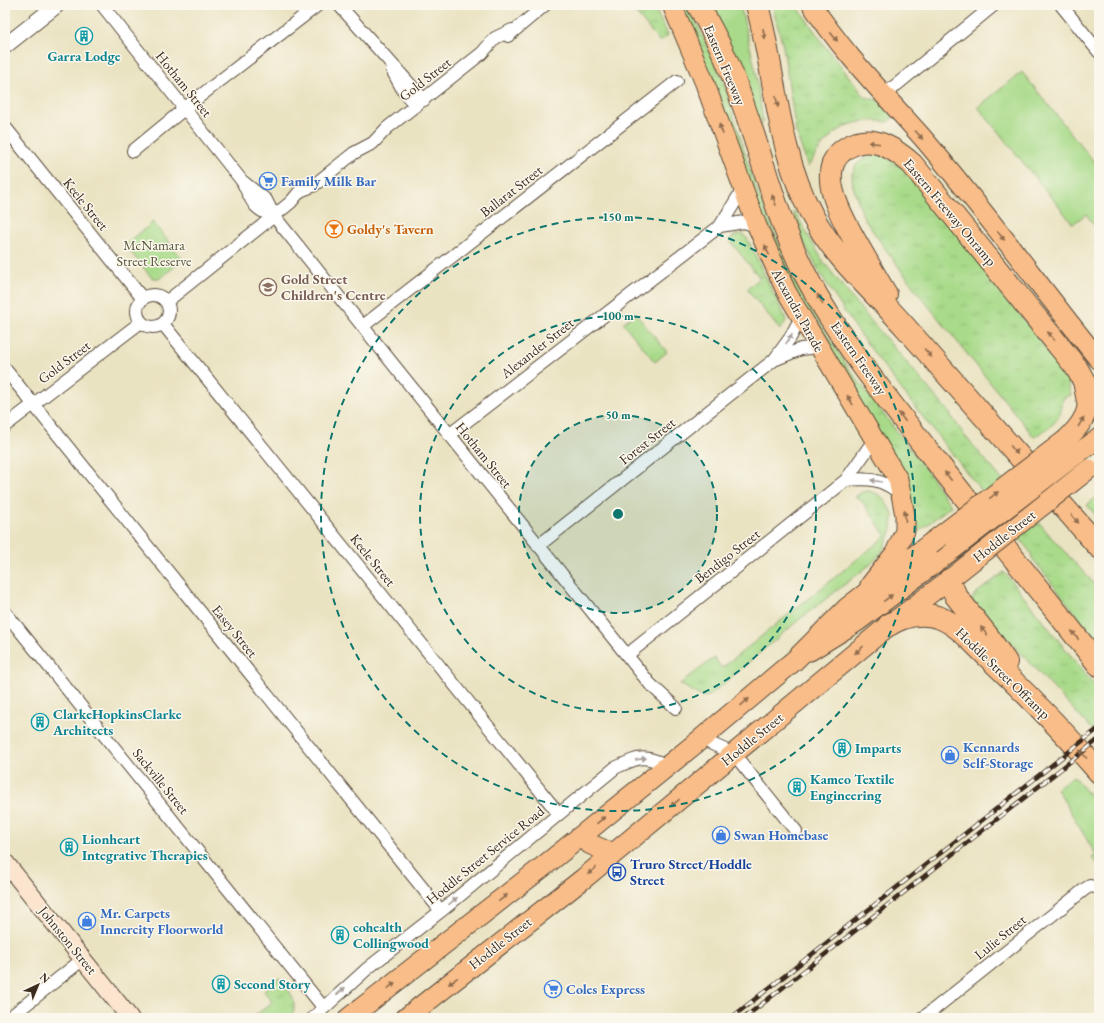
<svg xmlns="http://www.w3.org/2000/svg" width="1104" height="1023" font-family="'EB Garamond',serif">
<style>
.grass{fill:url(#grass-tufts);stroke:#728254}
.park{fill:#a8da89;stroke:#728254}
.lines{fill:none;stroke-linecap:round;stroke-linejoin:round}
.minor-casing{stroke:#554637;stroke-width:14}
.tertiary-casing{stroke:#554637;stroke-width:17}
.secondary-casing{stroke:#554637;stroke-width:19}
.primary-casing{stroke:#554637;stroke-width:21}
.trunk-casing{stroke:#554637;stroke-width:22}
.motorway-casing{stroke:#554637;stroke-width:24}
.minor{stroke:#fff;stroke-width:12}
.tertiary{stroke:#fff;stroke-width:15}
.secondary{stroke:#fce5cf;stroke-width:17}
.primary{stroke:#f8bd88;stroke-width:19}
.trunk{stroke:#f8bd88;stroke-width:20}
.motorway{stroke:#f8bd88;stroke-width:22}
.rail-casing{stroke:#3b2a1e;stroke-width:4.5}
.rail{stroke:#fbf7ec;stroke-width:3;stroke-dasharray:9;stroke-linecap:butt}
.primary-bridge-casing{stroke:#554637;stroke-width:21;stroke-linecap:butt}
.trunk-bridge-casing{stroke:#554637;stroke-width:22;stroke-linecap:butt}
.primary-bridge{stroke:#f8bd88;stroke-width:19}
.trunk-bridge{stroke:#f8bd88;stroke-width:20}
.oneway{fill:#906c4e}
.oneway2{fill:#a79f9a}
.ring{fill:none;stroke:#0f766e;stroke-width:2;stroke-dasharray:7 5}
.labels{text-anchor:middle;stroke-width:3;stroke-linejoin:round;paint-order:stroke}
.culture-label{font-size:14px;font-weight:bold;fill:#0d838f;stroke:#fbf7ec;text-anchor:start}
.street-label{font-size:14px;fill:#3b2a1e;stroke:#fbf7ec}
.shop-label{font-size:14px;font-weight:bold;fill:#366cbe;stroke:#fbf7ec;text-anchor:start}
.food-label{font-size:14px;font-weight:bold;fill:#c56008;stroke:#fbf7ec;text-anchor:start}
.park-label{font-size:14px;fill:#565639;stroke:#fbf7ec}
.education-label{font-size:14px;font-weight:bold;fill:#785e54;stroke:#fbf7ec;text-anchor:start}
.transit-label{font-size:14px;font-weight:bold;fill:#164399;stroke:#fbf7ec;text-anchor:start}
.centre{fill:#0f766e;stroke:#fbf7ec;stroke-width:2}
.ring-label{font-size:12px;text-anchor:middle;font-weight:bold;fill:#0f766e;stroke:#fbf7ec;stroke-width:3;stroke-linejoin:round;paint-order:stroke}
</style>
<defs>
<pattern id="grass-tufts" width="24" height="20" patternUnits="userSpaceOnUse"><rect width="24" height="20" fill="#a8da89"/><path d="M3 7l-1-3M5 7V3M7 7l1-3M15 17l-1-3M17 17v-4M19 17l1-3" fill="none" stroke="#92bb76"/></pattern>
</defs>
<rect width="100%" height="100%" fill="#fbf7ec"/>
<filter id="ink" filterUnits="userSpaceOnUse"><feTurbulence type="fractalNoise" baseFrequency=".025" numOctaves="2"/><feDisplacementMap in="SourceGraphic" scale="8" xChannelSelector="R" yChannelSelector="G"/><feConvolveMatrix kernelMatrix="1 2 1 2 8 2 1 2 1" color-interpolation-filters="sRGB"/></filter>
<filter id="wash" filterUnits="userSpaceOnUse"><feTurbulence type="fractalNoise" baseFrequency=".012" numOctaves="4" result="noise"/><feDisplacementMap in="SourceGraphic" scale="16" xChannelSelector="R" yChannelSelector="G"/><feGaussianBlur stdDeviation="0.9" result="paint"/><feColorMatrix in="noise" values="0 0 0 0 0 0 0 0 0 0 0 0 0 0 0 0 0 1.4 0 .05"/><feComposite in="paint" operator="in"/></filter>
<g filter="url(#wash)">
<rect width="100%" height="100%" fill="#eae3c2"/>
<path class="grass" d="M629,5H653L668,35L660,42Z
M678,5H686L699,28L723,80L753,180L796,285L847,366L930,475L951,506L919,531H913L788,285Z
M772,5H796L828,50L865,97L877,100L896,115L888,122C847,116 828,133 808,167L796,132L783,46Z
M876,154L884,156L909,172L964,240L1066,376L1071,395L1063,398C1062,421 1052,426 1034,437L914,288L864,219L853,186L852,174L856,165L860,161Z
M794,211L823,261L855,302L948,411L965,436L1052,538L1099,589V643L1032,558L1031,553C993,505 954,457 916,408C877,358 839,309 809,253C803,240 792,225 794,211Z
M737,234H742L747,238L785,317L786,321L780,330L747,289L760,278L729,240Z
M869,491L878,494L884,499L893,514L892,530L882,552L871,564L800,619L709,696L702,697L680,684L714,658L722,668L886,536L861,500L855,497L862,492Z
M1099,495V519L1087,505Z
M1004,572L1099,691V737L972,601L974,595Z
M279,978C290,991 299,1001 291,1018H252L272,1002L264,991Z"/>
<path class="park" d="M708,5H740L756,72L763,123L757,118Z
M1022,72L1099,168L1098,230L1086,214L1073,224L978,107Z
M153,222L183,260L159,279L151,277L125,245Z
M635,313L667,352L655,362L623,323Z
M1073,776L1099,806V866L1092,858L1096,855L1057,789Z"/>
</g>
<g filter="url(#ink)">
<g class="lines">
<defs>
<path id="minor" d="M102,5L242,181C252,200 252,210 274,216
M339,5L424,100
M1061,5L1099,52
M508,36L545,5
M392,70L404,92L416,106
M884,95L994,5
M5,127L143,299
M133,151L195,100L318,5
M242,181L266,200L274,216L650,684L676,708
M720,226L744,222L757,226
M137 311a16 16 0 1 1 32 0a16 16 0 1 1-32 0Z
M166,302L274,216L291,202L300,191L313,186L354,153L373,143L387,128L482,53L495,38L512,30
M163,324L559,814
M363,326L677,81
M774,360L801,349L818,347
M5,369L441,911
M5,426L141,322
M449,435L720,226L743,189
M846,480C872,478 882,479 902,495
M538,546L774,360L790,338L801,317
M5,612L323,1007
M627,655L846,480L874,440
M701,739L734,754L796,831
M9,1018L83,959
M313,1018L368,968L441,911L615,768C639,757 643,754 668,766
M923,1018L1085,889L1090,886L1099,888"/>
<path id="tertiary" d="M5,46L57,5"/>
<path id="secondary" d="M5,862L130,1018"/>
<path id="primary" d="M672,5L704,81L757,226L786,291L898,479L905,515V531L895,553L870,585
M812,5C843,53 884,94 922,137C984,209 1040,287 1099,360
M1077,454L1099,438
M897,619L955,575
M810,651L857,622L955,548"/>
<path id="trunk" d="M1066,440C1077,429 1088,417 1088,401
M583,835L590,844L613,854
M349,1018L549,862L701,739L795,660L847,608L930,544
M406,1018L583,879L889,625"/>
<path id="motorway" d="M698,5C708,22 717,39 725,57C756,128 770,205 805,274C841,343 892,405 940,466C993,533 1046,599 1099,665
M757,5C776,75 777,150 812,215C836,260 874,291 907,329C971,401 1035,474 1099,547
M886,294C876,278 867,261 857,244C841,216 807,160 857,143C878,137 897,151 912,164L1076,367L1084,381L1088,401
M949,580L956,596L987,635L1006,662
M889,625C903,616 921,612 938,617C958,624 974,644 988,657C1027,694 1064,732 1099,772"/>
</defs>
<use href="#minor" class="minor-casing"/>
<use href="#tertiary" class="tertiary-casing"/>
<use href="#secondary" class="secondary-casing"/>
<use href="#primary" class="primary-casing"/>
<use href="#trunk" class="trunk-casing"/>
<use href="#motorway" class="motorway-casing"/>
<use href="#minor" class="minor"/>
<use href="#tertiary" class="tertiary"/>
<use href="#secondary" class="secondary"/>
<use href="#primary" class="primary"/>
<use href="#trunk" class="trunk"/>
<use href="#motorway" class="motorway"/>
<defs>
<path id="rail" d="M731,1018L1099,728
M744,1018L1099,739"/>
</defs>
<use href="#rail" class="rail-casing"/>
<use href="#rail" class="rail"/>
<defs>
<path id="primary-bridge" d="M955,548L1077,454
M955,575L1089,469"/>
<path id="trunk-bridge" d="M930,544L1066,440"/>
</defs>
<use href="#primary-bridge" class="primary-bridge-casing"/>
<use href="#trunk-bridge" class="trunk-bridge-casing"/>
<use href="#primary-bridge" class="primary-bridge"/>
<use href="#trunk-bridge" class="trunk-bridge"/>
</g>
<defs><path id="oneway-solid" d="M-6-.8H1V-3.2L6.5 0L1 3.2V.8H-6Z"/></defs>
<g class="oneway">
<use href="#oneway-solid" transform="translate(764 34) rotate(79)"/>
<use href="#oneway-solid" transform="translate(834 37) rotate(52)"/>
<use href="#oneway-solid" transform="translate(777 102) rotate(79)"/>
<use href="#oneway-solid" transform="translate(721 129) rotate(-110)"/>
<use href="#oneway-solid" transform="translate(919 135) rotate(49)"/>
<use href="#oneway-solid" transform="translate(874 143) rotate(-173)"/>
<use href="#oneway-solid" transform="translate(774 200) rotate(-111)"/>
<use href="#oneway-solid" transform="translate(1001 236) rotate(52)"/>
<use href="#oneway-solid" transform="translate(767 250) rotate(-114)"/>
<use href="#oneway-solid" transform="translate(820 299) rotate(-120)"/>
<use href="#oneway-solid" transform="translate(1051 336) rotate(-129)"/>
<use href="#oneway-solid" transform="translate(928 353) rotate(49)"/>
<use href="#oneway-solid" transform="translate(850 400) rotate(-121)"/>
<use href="#oneway-solid" transform="translate(902 417) rotate(-127)"/>
<use href="#oneway-solid" transform="translate(1081 422) rotate(-60)"/>
<use href="#oneway-solid" transform="translate(1014 450) rotate(49)"/>
<use href="#oneway-solid" transform="translate(948 476) rotate(-128)"/>
<use href="#oneway-solid" transform="translate(994 495) rotate(-38)"/>
<use href="#oneway-solid" transform="translate(905 516) rotate(-95)"/>
<use href="#oneway-solid" transform="translate(1075 519) rotate(49)"/>
<use href="#oneway-solid" transform="translate(888 598) rotate(-37)"/>
<use href="#oneway-solid" transform="translate(984 631) rotate(-129)"/>
<use href="#oneway-solid" transform="translate(1075 635) rotate(-129)"/>
<use href="#oneway-solid" transform="translate(859 650) rotate(139)"/>
<use href="#oneway-solid" transform="translate(745 702) rotate(-40)"/>
<use href="#oneway-solid" transform="translate(1083 754) rotate(-132)"/>
<use href="#oneway-solid" transform="translate(675 803) rotate(141)"/>
<use href="#oneway-solid" transform="translate(601 820) rotate(-39)"/>
<use href="#oneway-solid" transform="translate(592 871) rotate(140)"/>
<use href="#oneway-solid" transform="translate(503 898) rotate(-38)"/>
<use href="#oneway-solid" transform="translate(453 981) rotate(142)"/>
<use href="#oneway-solid" transform="translate(391 986) rotate(-38)"/>
</g>
<g class="oneway2">
<use href="#oneway-solid" transform="translate(789 339) rotate(-57)"/>
<use href="#oneway-solid" transform="translate(876 481) rotate(-170)"/>
<use href="#oneway-solid" transform="translate(641 759) rotate(-8)"/>
<use href="#oneway-solid" transform="translate(453 901) rotate(-40)"/>
<use href="#oneway-solid" transform="translate(341 991) rotate(-41)"/>
</g>
</g>
<circle cx="618" cy="514" r="99" fill="#0f766e" fill-opacity=".12"/>
<g class="ring">
<circle cx="618" cy="514" r="99"/>
<circle cx="618" cy="514" r="198"/>
<circle cx="618" cy="514" r="297"/>
</g>
<defs>
<symbol id="building-ring" viewBox="-11 -11 22 22"><circle r="9.5" fill="#fbf7ec" stroke="#0f9aa8" stroke-width="1.5"/><path d="M-4-6H4V6H1V3H-1V6H-4ZM-2.5-4.3h1.7v1.8h-1.7ZM.8-4.3h1.7v1.8H.8ZM-2.5-1h1.7V.8h-1.7ZM.8-1h1.7V.8H.8Z" fill="#0f9aa8"/></symbol>
<symbol id="supermarket-ring" viewBox="-11 -11 22 22"><circle r="9.5" fill="#fbf7ec" stroke="#3f7fe0" stroke-width="1.5"/><path d="M-6-5.5h2.5l.6 2H6L4.5 2H-2.5L-4.4-4H-6ZM-1.5 3.2a1.3 1.3 0 1 0 .1 0ZM3 3.2a1.3 1.3 0 1 0 .1 0Z" fill="#3f7fe0"/></symbol>
<symbol id="bar-ring" viewBox="-11 -11 22 22"><circle r="9.5" fill="#fbf7ec" stroke="#e8710a" stroke-width="1.5"/><path d="M-6-5H6L.8 .8V4.5H3.5V6h-7V4.5H-.8V.8Z" fill="#e8710a"/></symbol>
<symbol id="school-ring" viewBox="-11 -11 22 22"><circle r="9.5" fill="#fbf7ec" stroke="#8d6e63" stroke-width="1.5"/><path d="M0-5L7-2L0 1L-7-2ZM-4 1L0 2.5L4 1V4Q0 6-4 4Z" fill="#8d6e63"/></symbol>
<symbol id="shop-ring" viewBox="-11 -11 22 22"><circle r="9.5" fill="#fbf7ec" stroke="#3f7fe0" stroke-width="1.5"/><path d="M-5-2.5h2.3a2.7 3.5 0 0 1 5.4 0H5L5.5 6h-11ZM-1.5-2.5h3a1.5 2.3 0 0 0-3 0Z" fill="#3f7fe0"/></symbol>
<symbol id="bus-ring" viewBox="-11 -11 22 22"><circle r="9.5" fill="#fbf7ec" stroke="#1a4fb4" stroke-width="1.5"/><path d="M-5-6H5V4H4V6H2V4H-2V6H-4V4H-5ZM-3.5-4V0h7V-4ZM-3.5 1.2v1.5H-2V1.2ZM2 1.2v1.5H3.5V1.2Z" fill="#1a4fb4"/></symbol>
</defs>
<g fill-rule="evenodd">
<use href="#building-ring" x="74" y="26" width="20" height="20"/>
<use href="#supermarket-ring" x="258" y="171" width="20" height="20"/>
<use href="#bar-ring" x="324" y="219" width="20" height="20"/>
<use href="#school-ring" x="258" y="277" width="20" height="20"/>
<use href="#building-ring" x="30" y="712" width="20" height="20"/>
<use href="#building-ring" x="832" y="738" width="20" height="20"/>
<use href="#shop-ring" x="940" y="745" width="20" height="20"/>
<use href="#building-ring" x="787" y="777" width="20" height="20"/>
<use href="#shop-ring" x="711" y="825" width="20" height="20"/>
<use href="#building-ring" x="59" y="837" width="20" height="20"/>
<use href="#bus-ring" x="607" y="862" width="20" height="20"/>
<use href="#shop-ring" x="77" y="911" width="20" height="20"/>
<use href="#building-ring" x="330" y="925" width="20" height="20"/>
<use href="#building-ring" x="211" y="974" width="20" height="20"/>
<use href="#supermarket-ring" x="543" y="979" width="20" height="20"/>
</g>
<g class="labels">
<g class="culture-label">
<text x="84" y="61" text-anchor="middle">Garra Lodge</text>
<text x="53" y="719">ClarkeHopkinsClarke<tspan x="53" dy="16">Architects</tspan></text>
<text x="855" y="753">Imparts</text>
<text x="810" y="784">Kameo Textile<tspan x="810" dy="16">Engineering</tspan></text>
<text x="82" y="844">Lionheart<tspan x="82" dy="16">Integrative Therapies</tspan></text>
<text x="353" y="932">cohealth<tspan x="353" dy="16">Collingwood</tspan></text>
<text x="234" y="989">Second Story</text>
</g>
<g class="street-label">
<text transform="translate(725 65) rotate(67)" y="5">Eastern Freeway</text>
<text transform="translate(425 79) rotate(-38)" y="5">Gold Street</text>
<text transform="translate(184 84) rotate(51)" y="5">Hotham Street</text>
<text transform="translate(511 191) rotate(-38)" y="5">Ballarat Street</text>
<text transform="translate(86 204) rotate(51)" y="5">Keele Street</text>
<text transform="translate(950 212) rotate(50)" y="5">Eastern Freeway Onramp</text>
<text transform="translate(798 310) rotate(61)" y="5">Alexandra Parade</text>
<text transform="translate(537 348) rotate(-38)" y="5">Alexander Street</text>
<text transform="translate(859 358) rotate(55)" y="5">Eastern Freeway</text>
<text transform="translate(64 362) rotate(-37)" y="5">Gold Street</text>
<text transform="translate(647 441) rotate(-38)" y="5">Forest Street</text>
<text transform="translate(484 455) rotate(51)" y="5">Hotham Street</text>
<text transform="translate(1004 536) rotate(-38)" y="5">Hoddle Street</text>
<text transform="translate(727 556) rotate(-38)" y="5">Bendigo Street</text>
<text transform="translate(373 560) rotate(51)" y="5">Keele Street</text>
<text transform="translate(235 631) rotate(51)" y="5">Easey Street</text>
<text transform="translate(1003 673) rotate(44)" y="5">Hoddle Street Offramp</text>
<text transform="translate(752 739) rotate(-39)" y="5">Hoddle Street</text>
<text transform="translate(161 781) rotate(51)" y="5">Sackville Street</text>
<text transform="translate(485 855) rotate(-39)" y="5">Hoddle Street Service Road</text>
<text transform="translate(1000 937) rotate(-39)" y="5">Lulie Street</text>
<text transform="translate(68 940) rotate(51)" y="5">Johnston Street</text>
<text transform="translate(500 943) rotate(-38)" y="5">Hoddle Street</text>
</g>
<g class="shop-label">
<text x="281" y="186">Family Milk Bar</text>
<text x="963" y="752">Kennards<tspan x="963" dy="16">Self-Storage</tspan></text>
<text x="734" y="840">Swan Homebase</text>
<text x="100" y="918">Mr. Carpets<tspan x="100" dy="16">Innercity Floorworld</tspan></text>
<text x="566" y="994">Coles Express</text>
</g>
<g class="food-label">
<text x="347" y="234">Goldy's Tavern</text>
</g>
<g class="park-label">
<text x="154" y="250">McNamara<tspan x="154" dy="16">Street Reserve</tspan></text>
</g>
<g class="education-label">
<text x="281" y="284">Gold Street<tspan x="281" dy="16">Children's Centre</tspan></text>
</g>
<g class="transit-label">
<text x="630" y="869">Truro Street/Hoddle<tspan x="630" dy="16">Street</tspan></text>
</g>
</g>
<circle cx="618" cy="514" r="6" class="centre"/>
<g class="ring-label">
<text x="618" y="221">150 m</text>
<text x="618" y="320">100 m</text>
<text x="618" y="419">50 m</text>
</g>
<rect width="1104" height="1023" fill="none" stroke="#fbf7ec" stroke-width="20"/>
<g transform="translate(38 985) rotate(44)" stroke="#fbf7ec" stroke-width="3" paint-order="stroke">
<path d="M0-3L7 15L0 10L-7 15Z" fill="#3b2a1e"/>
<text y="-6" font-size="11" font-weight="bold" text-anchor="middle" fill="#3b2a1e">N</text>
</g>
</svg>
